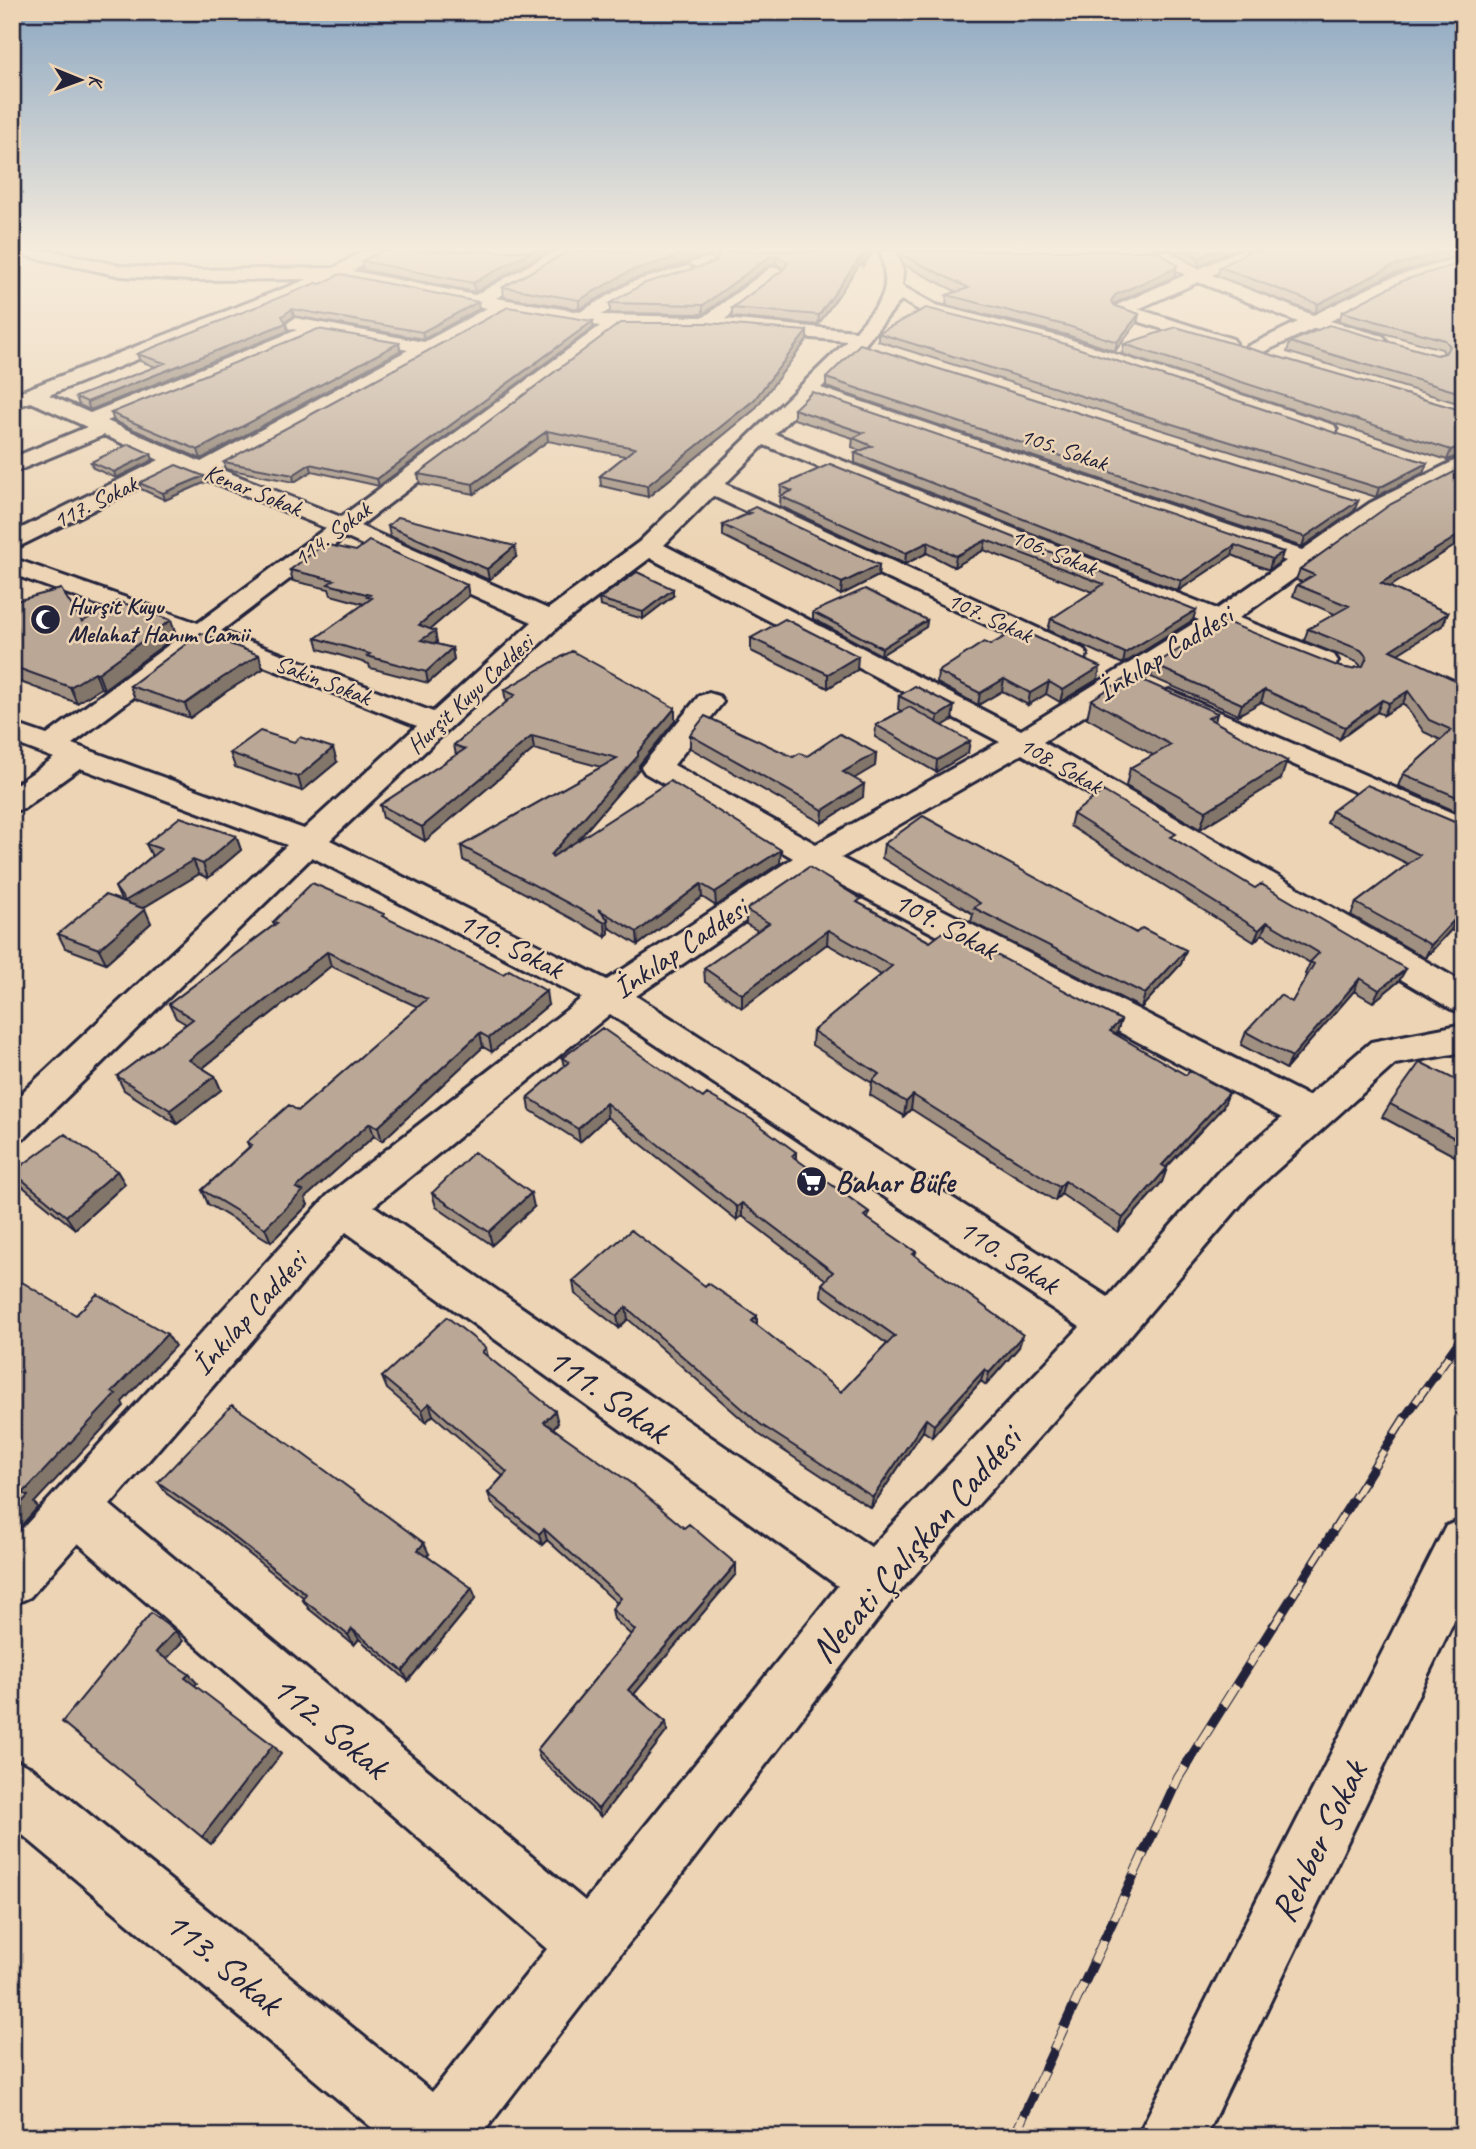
<svg xmlns="http://www.w3.org/2000/svg" width="1476" height="2149" font-family="Caveat,sans-serif">
<style>
.lines{fill:none;stroke-linecap:round;stroke-linejoin:round}
.minor-casing{stroke:#22223b;stroke-width:6}
.minor{fill:#ecd4b4;fill-rule:evenodd}
.rail-far1-casing{stroke:#22223b;stroke-width:9}
.rail-casing{stroke:#22223b;stroke-width:10}
.rail-far1{stroke:#ecd4b4;stroke-width:6;stroke-dasharray:19;stroke-linecap:butt}
.rail{stroke:#ecd4b4;stroke-width:8;stroke-dasharray:24;stroke-linecap:butt}
.wall{fill:#a09081;stroke:#22223b;stroke-width:2}
.shaded-wall{fill:#827569;stroke:#22223b;stroke-width:2}
.building{fill:#baa796;stroke:#22223b;stroke-width:2}
.labels{text-anchor:middle;stroke-width:5;stroke-linejoin:round;paint-order:stroke}
.far-street-label{font-size:24px;fill:#22223b;stroke:#ecd4b4}
.far-poi-label{font-size:24px;font-weight:bold;fill:#22223b;stroke:#ecd4b4;text-anchor:start}
.street-label{font-size:30px;fill:#22223b;stroke:#ecd4b4}
.poi-label{font-size:30px;font-weight:bold;fill:#22223b;stroke:#ecd4b4;text-anchor:start}
.near-street-label{font-size:37px;fill:#22223b;stroke:#ecd4b4}
</style>
<rect width="100%" height="100%" fill="#ecd4b4"/>
<filter id="ink" filterUnits="userSpaceOnUse"><feTurbulence type="fractalNoise" baseFrequency=".0143" numOctaves="2"/><feDisplacementMap in="SourceGraphic" scale="14" xChannelSelector="R" yChannelSelector="G"/><feConvolveMatrix kernelMatrix="1 2 1 2 8 2 1 2 1" color-interpolation-filters="sRGB"/></filter>
<g filter="url(#ink)">
<g class="lines">
<defs>
<path id="minor" d="M19,251H53L121,266L191,270L334,268L363,251H384L353,271L475,295L555,251H571L568,259L496,298L580,312L632,282L688,266L697,271L694,275L644,290L601,315L704,317L770,268L776,267L785,272L782,276L725,319L856,331C883,299 892,294 880,251H896L903,271L902,286L936,305L1066,338L1334,425L1337,430L1334,435H1318L1052,346L924,313L901,300L863,347L821,388L1302,550L1370,503L1464,456V472L1386,513L1239,618L1334,655L1338,661L1334,667L1324,669L1314,667L1221,629L1043,742L1464,983V1013L1451,1009L1022,754L841,858L1308,1096L1371,1042L1464,1024V1052L1395,1064L1249,1195L1128,1338L893,1599L480,2137H383L12,1826V1759L32,1768L432,2092L547,1949L78,1543L30,1597L12,1605V1540L328,1195L582,998L312,857L26,1137L12,1141V1102L287,845L80,768L23,809L12,811V787L54,758L12,742V723L47,735L182,635L12,574V558L198,623L326,528L178,468L12,550V533L159,460L104,435L12,473V458L87,427L31,402L19,406L12,405V395L308,279L191,280L121,276L27,256ZM339,278L487,308L424,342L295,318L286,324L288,328L297,330L90,413L49,395ZM508,311L600,326L341,517L220,469ZM620,329H708L847,341L639,542L548,609L360,526ZM319,334L408,350L201,462L107,421ZM811,398L1286,561L1217,609L775,434ZM764,445L1199,620L1021,730L664,545L713,496L1063,661L1073,663L1083,661L1087,655L1083,649L725,484ZM345,537L532,622L433,712L221,631ZM650,558L1000,742L816,844L674,765L723,702L719,696L709,693L699,696L641,767L645,773L793,858L607,980L330,840L559,626ZM205,643L417,726L304,829L72,744ZM817,872L1282,1118L1219,1171L1108,1297L636,996ZM610,1014L1080,1327L871,1547L374,1206ZM346,1232L838,1586L585,1901L110,1505Z
M1147,251H1168L1199,269L1237,251H1260L1212,275L1313,315L1388,279L1464,256V267L1400,287L1330,321L1383,336L1386,340L1383,344L1376,346L1315,328L1253,357L1246,355L1243,351L1246,347L1298,322L1198,282L1138,309L1233,339L1236,343L1233,347H1219L1115,314L1112,310L1115,306L1185,275Z
M1169,690L1464,818V840L1159,705L1155,699L1159,693Z
M1464,1519V1600L1205,2137H1137L1446,1526Z"/>
</defs>
<use href="#minor" class="minor-casing"/>
<use href="#minor" class="minor"/>
<defs>
<path id="rail-far1" d="M1273,1627L1405,1417L1464,1334"/>
<path id="rail" d="M1014,2137L1178,1778L1274,1625"/>
</defs>
<use href="#rail-far1" class="rail-far1-casing"/>
<use href="#rail" class="rail-casing"/>
<use href="#rail-far1" class="rail-far1"/>
<use href="#rail" class="rail"/>
</g>
<path class="wall" d="M382,251H549L475,292L363,270L362,261Z
M569,251H874L863,266L860,264L818,325L732,317V308L784,269L776,264L768,266L703,314L610,313V303L716,261L708,256L631,280L579,309L504,297L503,287Z
M897,251H1158L1177,265L1175,274L1172,278L1113,304L1115,306L1139,314L1137,323L1115,351L1067,335L946,305L947,295L957,292L904,265Z
M1173,251H1230L1197,267Z
M1464,251V254L1387,276L1315,313L1217,276L1220,267Z
M1464,262V405L1287,352L1290,342L1437,355L1444,353L1442,349L1339,321L1342,312Z
M321,284L479,309L424,339L294,316L285,322L288,331L90,410L79,405L76,397L156,367L140,361L137,354Z
M593,328L379,486L312,471L294,482L226,469L224,462Z
M807,331V340L754,410L648,497L601,486L600,476L625,456L548,441L474,494L420,484L418,474Z
M878,333L1427,463L1423,473L1376,497L878,341Z
M399,343L400,351L201,459L114,421L111,413Z
M1124,344L1464,411V454L1447,460L1122,354Z
M826,378L1358,501L1354,511L1302,547L826,387Z
M794,409L1283,552L1280,562L1269,570L1232,555L1178,591L855,463V453L861,451L852,447L853,438L794,419Z
M151,454L153,460L116,478L93,468L91,462Z
M830,464L1193,620L1123,664L1048,630L1051,619L1093,592L984,550L954,567L927,553L905,564L780,506L781,486Z
M1464,472V540L1389,587L1448,613L1443,625L1397,654L1464,684V815L1398,786L1403,774L1441,740L1424,732L1403,703L1384,715L1377,712L1340,739L1261,702L1238,715L1151,677L1154,665L1340,667L1351,669L1361,666L1357,662L1304,641L1308,629L1335,614L1293,596L1297,585L1302,582L1296,580L1300,569Z
M206,482L165,500L141,489L139,483Z
M747,511L879,565L878,576L841,595L723,536V525L747,514Z
M388,526L516,557L489,580L390,536Z
M290,570L469,596L430,629L437,642L435,644L452,648L454,660L428,683L370,668L369,664L319,649L316,638L364,604L331,595L329,589L293,581Z
M673,596L643,619L600,606L599,599Z
M12,602L82,622L171,620L176,636L104,689L101,688L77,703L12,679Z
M813,612L927,620L926,627L881,655L813,619Z
M751,638L857,670L828,688L751,651Z
M990,645L1098,679L1060,702L1046,694L1028,705L1002,691L978,705L937,683L938,672Z
M259,655L263,669L227,691L190,718L135,699L130,686Z
M504,690L675,721L639,765V769L577,841L780,863L716,906L702,897L638,945L608,927L609,933L606,937L463,860L461,846L601,767L534,749L425,841L383,818L380,805L456,755L454,745L506,703Z
M899,696L952,720L942,726L968,753L936,772L875,737L876,725L901,711L898,709Z
M1091,700L1217,713L1215,722L1281,779L1200,829L1126,786L1130,768L1153,755L1087,718Z
M690,735L793,757L876,753L875,766L854,778L863,797L822,823L690,748Z
M230,753L337,762L302,791L235,767Z
M1332,811L1464,826V937L1451,930L1425,958L1351,915L1356,903L1408,864L1327,823Z
M1073,814L1174,839L1399,981L1373,1002L1354,991L1286,1069L1241,1045L1246,1032L1292,1002L1307,976L1305,974L1310,963L1262,934L1254,942L1070,826Z
M236,836L241,850L208,878L199,874L143,908L151,923L106,963L65,948L58,934L121,900L115,887L152,856L146,844Z
M884,844L1186,950L1181,964L1141,1008L971,922L973,914L882,858Z
M860,904L930,942L1121,1020L1116,1034L1223,1107L1166,1168H1167L1162,1182L1118,1232L1061,1194L1055,1201L911,1109L904,1116L870,1095L872,1083L812,1045L813,1031L881,975L827,944L742,1008L705,982L704,968L758,931L746,924V910Z
M384,917L548,1005L492,1052L483,1047L382,1141L374,1136L305,1198L308,1205L271,1242L208,1204L202,1190L249,1147L247,1142L298,1111L418,1007L331,966L203,1068L215,1076L221,1090L177,1124L124,1090L117,1076L186,1024L176,1018L169,1004L274,925L273,922Z
M562,1058L703,1098L796,1152V1160L869,1212L868,1219L916,1252L915,1256L1019,1347L986,1385L981,1381L932,1437L923,1431L871,1508L760,1435L628,1319L619,1328L575,1294L573,1281L705,1286L757,1316V1326L841,1392L887,1344L821,1296L822,1284L826,1280L742,1216L737,1220L607,1117L580,1142L530,1110L528,1097L564,1066Z
M1464,1084V1161L1382,1117L1390,1104Z
M117,1171L125,1184L75,1229L22,1186L13,1172Z
M432,1193L534,1207L492,1245L436,1207Z
M486,1348L488,1357L558,1423L553,1428L736,1574L634,1694L666,1722L667,1731L601,1817L540,1759L537,1750L631,1635L614,1619L612,1609L617,1603L547,1540L542,1545L492,1504L488,1493L503,1476L433,1415L426,1422L387,1389L382,1377Z
M158,1482L429,1554L427,1556L476,1598L408,1681L359,1639L354,1645L309,1609L302,1599L303,1597L224,1534L167,1494Z"/>
<path class="shaded-wall" d="M532,251H549L475,292L473,283Z
M695,251H708V256L631,280L579,309V300L630,271Z
M868,251H874L863,266L864,257Z
M1213,251H1230L1197,267L1199,258Z
M1446,251H1464V254L1387,276L1315,313L1318,304L1390,267Z
M776,255V264L768,266L703,314V305L769,257Z
M861,256L860,264L818,325L819,315Z
M1177,265L1175,274L1172,278L1113,304L1111,301L1115,295Z
M478,302L479,309L424,339L422,332Z
M292,309L294,316L283,323L282,316Z
M1139,314L1137,323L1115,351L1117,342Z
M593,321V328L379,486L377,479Z
M286,323L288,331L90,410L87,402Z
M807,331V340L754,410L648,497L647,486Z
M399,343L400,351L201,459L198,450Z
M547,431L548,441L474,494L473,484Z
M1464,444L1463,454L1447,460L1451,450Z
M151,454L153,460L116,478L114,472Z
M1427,463L1423,473L1376,497L1379,488Z
M310,464L312,471L294,482L293,475Z
M204,476L206,482L165,500L163,493Z
M1358,501L1354,511L1302,547L1305,537Z
M1464,532V540L1377,595L1381,583Z
M986,540L984,550L954,567L956,556Z
M928,542L927,553L905,564L906,553Z
M1235,545L1232,555L1178,591L1181,581Z
M515,546L516,557L489,580L487,569Z
M1283,552L1280,562L1269,570L1272,559Z
M879,565L878,576L841,595L842,583Z
M467,585L469,596L421,637L419,625Z
M673,589V596L643,619V612Z
M1196,610L1193,620L1123,664L1125,653Z
M1448,613L1443,625L1385,662L1390,650Z
M171,620L176,636L104,689L98,673Z
M927,620L926,627L881,655L882,648Z
M435,631L437,642L423,652L421,640Z
M452,648L454,660L428,683L426,672Z
M259,655L263,669L227,691L190,718L185,704L222,678Z
M858,656L857,670L828,688V674Z
M1100,667L1098,679L1060,702L1063,690Z
M95,672L101,688L77,703L70,687Z
M1004,679L1002,691L978,705L980,693Z
M1049,682L1046,694L1028,705L1030,693Z
M1265,690L1261,702L1238,715L1242,704Z
M1408,691L1403,703L1384,715L1389,703Z
M1382,700L1377,712L1340,739L1345,727Z
M954,706L952,720L936,730L938,716Z
M675,708V721L639,765V769L553,869L551,855Z
M1217,713L1212,731L1208,718Z
M532,736L534,749L425,841L422,827Z
M970,741L968,753L936,772L937,760Z
M333,748L337,762L302,791L298,777Z
M876,753L875,766L842,786L843,772Z
M1287,761L1281,779L1200,829L1206,811Z
M864,784L863,797L822,823L823,810Z
M236,836L241,850L208,878L203,864Z
M781,850L780,863L716,906L715,892Z
M193,860L199,874L131,915L125,901Z
M701,884L702,897L638,945L637,932Z
M145,909L151,923L106,963L99,949Z
M1457,917L1451,930L1425,958L1431,945Z
M608,919L609,933L606,937L605,923Z
M1267,922L1262,934L1254,942L1259,930Z
M828,930L827,944L742,1008V994Z
M1186,950L1181,964L1141,1008L1145,994Z
M327,952L331,966L195,1074L189,1060Z
M1406,969L1399,981L1373,1002L1379,990Z
M1360,978L1354,991L1286,1069L1292,1057Z
M546,991L548,1005L492,1052L489,1038Z
M1121,1020L1117,1033L1106,1045L1110,1031Z
M480,1033L483,1047L382,1141L378,1127Z
M215,1076L221,1090L177,1124L170,1110Z
M1229,1093L1223,1107L1156,1178L1162,1165Z
M913,1095L911,1109L904,1116L906,1102Z
M606,1103L607,1117L580,1142L578,1129Z
M370,1123L374,1136L305,1198L308,1205L271,1242L265,1228L296,1188Z
M1167,1168L1162,1182L1118,1232L1123,1218Z
M117,1171L125,1184L75,1229L66,1216Z
M1065,1181L1061,1194L1055,1201L1059,1187Z
M531,1193L534,1207L492,1245L489,1232Z
M742,1203V1216L737,1220V1207Z
M626,1307L628,1319L619,1328L617,1316Z
M757,1316V1328L752,1321Z
M167,1334L175,1346L122,1402L124,1406L34,1503L38,1507L12,1536V1513L23,1493L112,1392Z
M1023,1335L1019,1347L986,1385L989,1373Z
M985,1369L981,1381L932,1437L934,1425Z
M429,1403L433,1415L426,1422L422,1410Z
M555,1411L558,1423L547,1434L544,1422Z
M926,1419L923,1431L871,1508L873,1497Z
M544,1529L547,1540L542,1545L539,1534Z
M424,1543L429,1554L423,1561L418,1550Z
M736,1564V1574L630,1699L628,1690Z
M472,1588L476,1598L408,1681L403,1671Z
M352,1629L359,1639L354,1645L348,1635Z
M175,1631L183,1641L165,1661L156,1652Z
M189,1674L197,1683L194,1687L185,1678Z
M666,1722L667,1731L601,1817L598,1809Z
M273,1745L281,1754L211,1844L202,1837Z"/>
<path class="building" d="M382,251H532L473,283L362,261Z
M569,251H695L630,271L579,300L503,287Z
M715,251H868L864,257L861,256L819,315L732,308L784,269L788,262L776,255L769,257L703,305L610,303L645,283L716,262L719,254Z
M902,251H1158L1177,265L1174,269L1115,295L1111,301L1115,306L1139,314L1117,342L1068,326L947,295L969,288L904,256Z
M1189,251H1213L1199,258Z
M1250,251H1446L1390,267L1318,304L1220,267Z
M1464,262V394L1290,342L1329,325L1437,355L1445,353L1450,346L1445,340L1342,312L1404,280Z
M340,274L478,302L422,332L292,309L282,316L286,323L87,402L76,397L165,363L137,354L316,283L321,284Z
M508,307L593,321L377,479L310,464L293,475L224,462Z
M926,308L1053,340L1427,463L1379,488L878,333Z
M620,323H708L807,331L754,400L647,486L600,476L635,448L547,431L473,484L418,474Z
M1176,327L1464,411V444L1451,450L1124,344Z
M318,329L399,343L198,450L111,413Z
M860,344L1358,501L1305,537L826,378Z
M812,392L1283,552L1272,559L1235,545L1181,581L855,453L872,446L853,438L864,433L794,409Z
M129,444L151,454L114,472L91,462Z
M830,464L1196,610L1125,653L1051,619L1104,584L986,540L956,556L928,542L906,553L780,496L792,491L781,486Z
M176,465L204,476L163,493L139,483Z
M1456,471L1464,472V532L1381,583L1448,613L1390,650L1464,684V800L1403,774L1452,730L1429,720L1408,691L1389,703L1382,700L1345,727L1265,690L1242,704L1154,665L1224,621L1340,667L1351,669L1363,666L1367,657L1361,650L1308,629L1349,606L1297,585L1314,575L1300,569L1391,504Z
M755,507L879,565L842,583L723,525L751,513L747,511Z
M398,517L515,546L487,569L388,526Z
M369,541L467,585L419,625L435,631L421,640L452,648L426,672L367,656L370,654L316,638L372,598L367,597L370,595L328,584L334,580L290,570L324,544L356,551Z
M637,572L673,589L643,612L599,599Z
M61,589L82,622L118,601L171,620L98,673L95,672L70,687L12,666V602Z
M865,589L927,620L882,648L813,612Z
M785,619L858,656L828,674L751,638Z
M1013,632L1022,636L1027,633L1100,667L1063,690L1049,682L1030,693L1004,679L980,693L938,672L984,642L990,645Z
M201,633L259,655L222,678L185,704L130,686Z
M572,651L675,708L638,752V756L551,855L552,857L670,781L781,850L715,892L701,884L637,932L598,909L608,919L605,923L461,846L617,758L532,736L422,827L380,805L465,749L454,745L515,695L504,690Z
M1131,675L1217,713L1208,718L1287,761L1206,811L1130,768L1171,745L1091,700Z
M915,686L954,706L938,716L899,696Z
M909,707L970,741L937,760L876,725Z
M705,716L793,757L800,753L807,756L840,734L876,753L843,772L864,784L823,810L690,735Z
M260,731L294,742L300,737L333,748L298,777L230,753Z
M1367,785L1464,826V921L1457,917L1431,945L1356,903L1420,855L1332,811Z
M1103,791L1176,834L1171,837L1255,888L1261,884L1406,969L1379,990L1360,978L1292,1057L1246,1032L1280,995L1292,1002L1314,964L1310,962L1319,953L1267,922L1259,930L1073,814Z
M923,816L1136,933L1142,928L1186,950L1145,994L974,908L980,903L884,844Z
M180,817L236,836L203,864L193,860L125,901L115,887L161,849L146,844Z
M809,867L861,899L857,902L930,942L947,929L1121,1020L1110,1031L1186,1075L1190,1071L1229,1093L1162,1165L1167,1168L1123,1218L1065,1181L1059,1187L913,1095L906,1102L872,1081L879,1074L813,1031L892,966L828,930L742,994L704,968L769,923L746,910Z
M312,883L384,914L382,916L503,974L509,970L546,991L489,1038L480,1033L378,1127L370,1123L296,1188L303,1191L265,1228L202,1190L252,1145L247,1142L289,1105L298,1111L427,999L327,952L189,1060L215,1076L170,1110L117,1076L193,1019L169,1004L277,923L273,922Z
M105,895L145,909L99,949L58,934Z
M602,1028L703,1098L707,1094L751,1119L796,1152L792,1156L869,1212L864,1216L916,1252L913,1254L1023,1335L989,1373L985,1369L934,1425L926,1419L873,1497L760,1424L626,1307L617,1316L573,1281L631,1230L705,1286L708,1283L757,1316L752,1321L841,1392L895,1336L822,1284L833,1272L742,1203L737,1207L606,1103L578,1129L528,1097L569,1062L562,1058Z
M1420,1062L1464,1084V1143L1390,1104Z
M65,1134L117,1171L66,1216L13,1172Z
M474,1152L531,1193L489,1232L432,1193Z
M22,1282L76,1315L97,1294L167,1334L112,1392L116,1394L23,1493L28,1496L12,1513V1377L17,1372L12,1369V1286L15,1289Z
M447,1317L486,1348L482,1352L555,1411L544,1422L632,1484L684,1528L689,1524L736,1564L628,1690L666,1722L598,1809L537,1750L635,1630L612,1609L621,1598L544,1529L539,1534L488,1493L507,1472L429,1403L422,1410L382,1377Z
M232,1405L292,1446L424,1543L418,1550L472,1588L403,1671L352,1629L348,1635L302,1599L306,1594L216,1523L158,1482Z
M151,1613L175,1631L156,1652L189,1674L185,1678L273,1745L202,1837L62,1722Z"/>
</g>
<linearGradient id="sky" x2="0" y2="1"><stop stop-color="#8da8c2"/><stop offset="0.45" stop-color="#f6ecdd"/><stop offset="1" stop-color="#f6ecdd" stop-opacity="0"/></linearGradient>
<rect width="1476" height="552" fill="url(#sky)"/>
<defs>
<symbol id="mosque-disc" viewBox="-11 -11 22 22"><circle r="9.5" fill="#22223b" stroke="#ecd4b4"/><path d="M3.5-4.9A6 6 0 1 0 3.5 4.9A5 5 0 1 1 3.5-4.9Z" fill="#fff"/></symbol>
<symbol id="supermarket-disc" viewBox="-11 -11 22 22"><circle r="9.5" fill="#22223b" stroke="#ecd4b4"/><path d="M-6-5.5h2.5l.6 2H6L4.5 2H-2.5L-4.4-4H-6ZM-1.5 3.2a1.3 1.3 0 1 0 .1 0ZM3 3.2a1.3 1.3 0 1 0 .1 0Z" fill="#fff"/></symbol>
</defs>
<g fill-rule="evenodd">
<use href="#mosque-disc" x="28" y="602" width="35" height="35"/>
<use href="#supermarket-disc" x="794" y="1164" width="35" height="35"/>
</g>
<g class="labels">
<g class="far-street-label">
<text transform="translate(1064 449) rotate(19)" y="8">105. Sokak</text>
<text transform="translate(253 490) rotate(22)" y="8">Kenar Sokak</text>
<text transform="translate(95 502) rotate(-26)" y="8">117. Sokak</text>
<text transform="translate(332 534) rotate(-37)" y="8">114. Sokak</text>
<text transform="translate(1054 552) rotate(22)" y="8">106. Sokak</text>
<text transform="translate(990 617) rotate(25)" y="8">107. Sokak</text>
<text transform="translate(323 680) rotate(21)" y="8">Sakin Sokak</text>
<text transform="translate(470 694) rotate(-43)" y="8">Hurşit Kuyu Caddesi</text>
<text transform="translate(1061 765) rotate(30)" y="8">108. Sokak</text>
</g>
<g class="far-poi-label">
<text x="68" y="614">Hurşit Kuyu<tspan x="68" dy="28">Melahat Hanım Camii</tspan></text>
</g>
<g class="street-label">
<text transform="translate(1164 653) rotate(-32)" y="10">İnkılap Caddesi</text>
<text transform="translate(946 925) rotate(28)" y="10">109. Sokak</text>
<text transform="translate(511 945) rotate(27)" y="10">110. Sokak</text>
<text transform="translate(680 948) rotate(-34)" y="10">İnkılap Caddesi</text>
<text transform="translate(1009 1256) rotate(33)" y="10">110. Sokak</text>
<text transform="translate(249 1313) rotate(-48)" y="10">İnkılap Caddesi</text>
</g>
<g class="poi-label">
<text x="835" y="1192">Bahar Büfe</text>
</g>
<g class="near-street-label">
<text transform="translate(609 1394) rotate(35)" y="13">111. Sokak</text>
<text transform="translate(915 1544) rotate(-49)" y="13">Necati Çalışkan Caddesi</text>
<text transform="translate(331 1726) rotate(40)" y="13">112. Sokak</text>
<text transform="translate(1318 1841) rotate(-64)" y="13">Rehber Sokak</text>
<text transform="translate(224 1962) rotate(40)" y="13">113. Sokak</text>
</g>
</g>
<rect width="1476" height="2149" fill="none" stroke="#ecd4b4" stroke-width="42"/>
<rect x="21" y="21" width="1434" height="2107" fill="none" stroke="#22223b" stroke-width="2.5" filter="url(#ink)"/>
<g transform="translate(80 80) rotate(91)" stroke="#ecd4b4" stroke-width="5" paint-order="stroke">
<path d="M0-5L12 26L0 18L-12 26Z" fill="#22223b"/>
<text y="-10" font-size="19" font-weight="bold" text-anchor="middle" fill="#22223b">K</text>
</g>
</svg>
